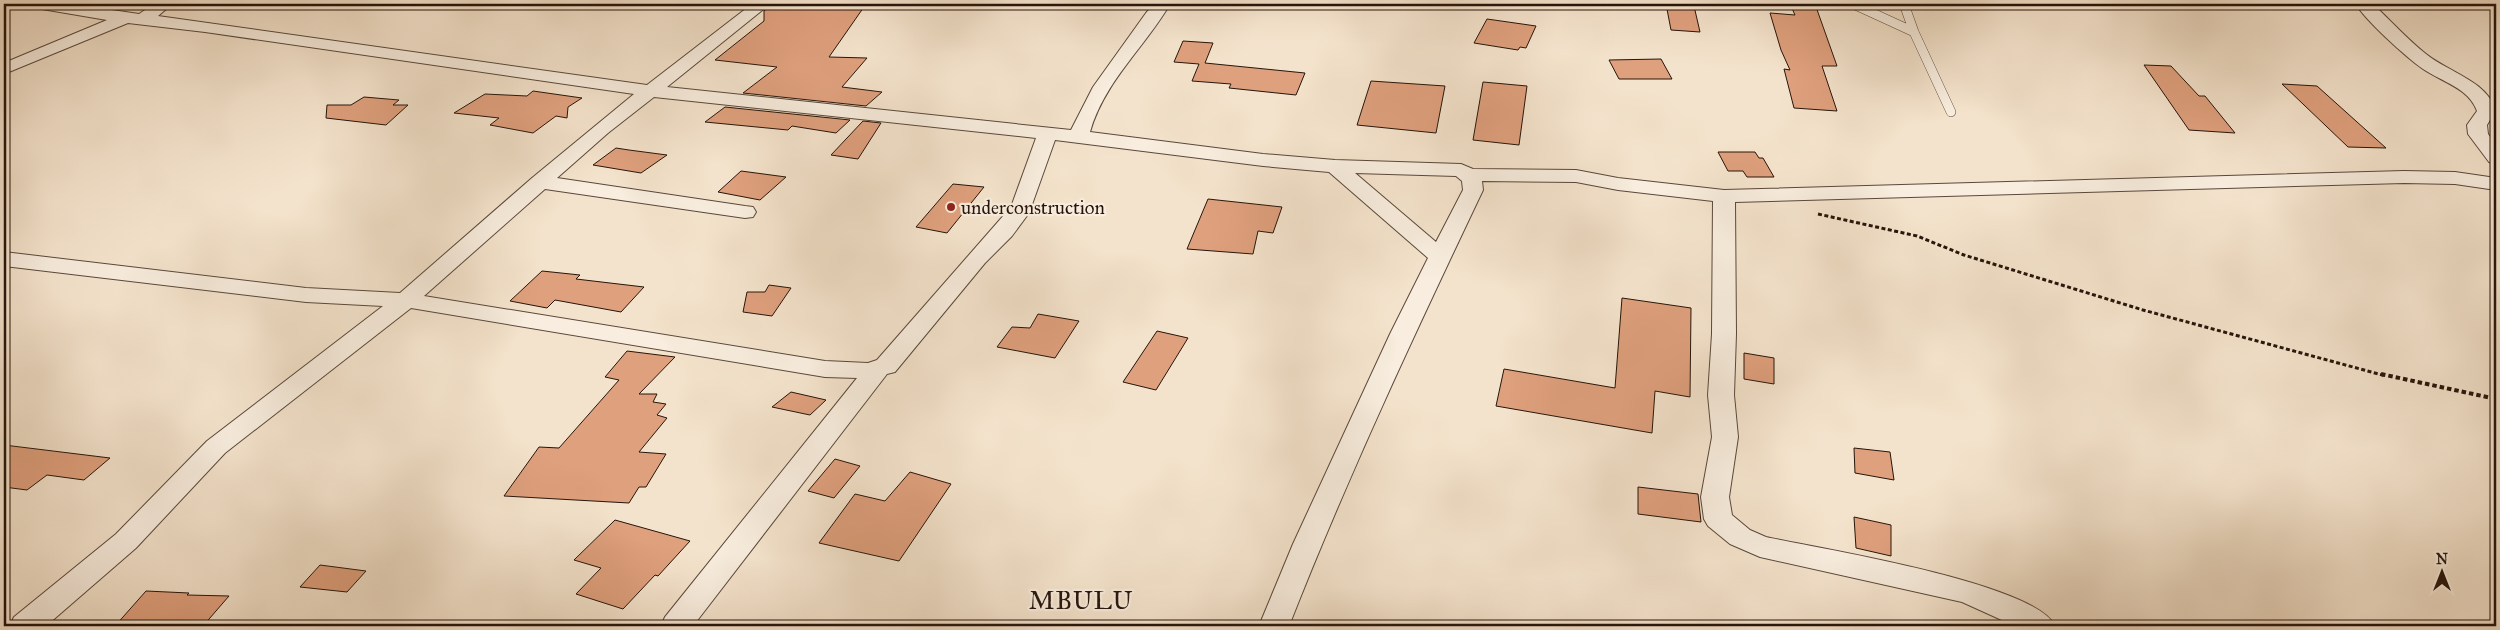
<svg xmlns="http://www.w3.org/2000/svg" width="2500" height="630" font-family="'IM FELL Great Primer',serif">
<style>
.building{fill:#dfa07d;stroke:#26140b}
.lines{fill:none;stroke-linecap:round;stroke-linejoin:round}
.service-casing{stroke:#5a483b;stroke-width:10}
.minor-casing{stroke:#5a483b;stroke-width:2}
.path-far1{stroke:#26140b;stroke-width:3;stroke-dasharray:4 2.5;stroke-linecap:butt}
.path{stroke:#26140b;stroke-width:4;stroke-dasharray:4.5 3;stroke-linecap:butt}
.service{stroke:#f8edde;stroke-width:9}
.minor{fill:#f8edde;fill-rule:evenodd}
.poi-dot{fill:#8f2418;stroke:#f8edde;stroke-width:2}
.labels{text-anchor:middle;stroke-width:4.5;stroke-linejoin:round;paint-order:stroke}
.poi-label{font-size:19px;fill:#26140b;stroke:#f8edde;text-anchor:start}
.near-quarter-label{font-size:25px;letter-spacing:1px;fill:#26140b;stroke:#f8edde}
</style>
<rect width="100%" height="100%" fill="#f4e3cc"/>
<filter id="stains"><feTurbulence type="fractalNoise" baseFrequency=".004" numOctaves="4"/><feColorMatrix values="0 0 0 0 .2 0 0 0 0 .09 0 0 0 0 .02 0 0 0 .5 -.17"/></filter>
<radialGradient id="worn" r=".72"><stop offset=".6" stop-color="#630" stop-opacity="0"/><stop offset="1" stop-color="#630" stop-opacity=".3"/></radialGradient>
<path class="building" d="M772,4H866L829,57L867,58L842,87L882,92L866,106L743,93L777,67L715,60L764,21V11Z
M1666,4L1694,6L1700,32L1671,30Z
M1790,4H1815L1837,66H1822L1837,111L1794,108L1784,69L1790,70L1781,50L1770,13L1795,15Z
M1487,19L1536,26L1526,48L1520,47L1518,50L1474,43Z
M1183,41L1213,43L1205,63L1305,73L1296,95L1229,88L1231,84L1192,81L1199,64L1174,62Z
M1661,59L1672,79H1619L1609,60Z
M2144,65L2171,66L2199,96H2205L2235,133L2189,130Z
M1371,81L1445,86L1436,133L1357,125Z
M1483,82L1527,86L1519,145L1473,140Z
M2282,84L2317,86L2386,148L2348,147Z
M533,91L582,98L568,107L567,118L556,116L533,133L490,125L499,118L454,113L485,94L527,96Z
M364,97L399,100L393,105H408L386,125L326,118L327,105H351Z
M725,107L850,120L836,133L792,126L788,130L705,122Z
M863,121L881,123L858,159L831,155Z
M616,148L629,150L667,155L641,173L593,165Z
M1718,152H1755L1759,158H1763L1774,177H1747L1743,171H1728Z
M741,171L786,177L760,200L718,192Z
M953,184L984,187L947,233L916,227Z
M1208,199L1282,207L1273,233L1258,231L1253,254L1187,249Z
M542,271L580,275L576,279L644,287L621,312L555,300L547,308L510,301Z
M769,285L791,288L772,316L743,312L747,292H765Z
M1622,298L1691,308L1690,397L1655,391L1652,433L1496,406L1504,369L1615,388Z
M1038,314L1079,321L1055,358L997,347L1012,327L1030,328Z
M1157,331L1188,338L1156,390L1123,382Z
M627,351L675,357L639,394H657L653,402L666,404L657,415L667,418L639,452L666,454L646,487H639L629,503L504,496L539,447L559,448L619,380L605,377Z
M1744,353L1774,358V384L1744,379Z
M791,392L826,400L810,415L772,407Z
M4,445L110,458L84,480L47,475L27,490L4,487Z
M1854,448L1890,452L1894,480L1855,473Z
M835,459L860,466L834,498L808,491Z
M910,472L951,484L899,561L819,543L855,494L885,501Z
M1638,487L1698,494L1701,522L1638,514Z
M1854,517L1891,525V556L1856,548Z
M615,520L690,541L658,576L655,575L623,609L576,594L601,568L574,560Z
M320,565L366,571L347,592L300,587Z
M146,591L189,593L187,595L229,596L203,626H115Z"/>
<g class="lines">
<defs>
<path id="service" d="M1853,4L1914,32
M1904,4L1914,32L1951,112"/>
<path id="minor" d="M34,4H71L139,14L154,4H172L158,16L647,85L752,4H770L667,87L1071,130L1093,87L1146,13L1154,4H1170C1145,47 1104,82 1090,132L1263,154L1335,160L1461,164L1473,169L1576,170L1618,178L1724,190L2404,171L2455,172L2496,178V190L2455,184L2404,183L1735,202L1736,334L1734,395L1738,437L1729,497L1732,515L1750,530L1766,537C1818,548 2036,583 2055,626H2015L1962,602L1760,557L1730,544L1708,526L1704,519L1701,497L1712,437L1708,395L1712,334L1713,201L1618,190L1576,182L1482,181L1483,190C1415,333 1347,478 1289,626H1259L1293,544L1390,334L1428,258L1329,172L1263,166L1055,140L1029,213L1012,236L985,263L895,372L887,374L693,626H661L665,617L857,378L825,377L411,308L225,453L136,548L46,626H10L14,617L116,534L207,441L383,306L306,302L4,266V252L306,288L400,293L532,178L634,94L205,32L128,23L4,74V63L107,20L42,9L36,8ZM654,97L1036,138L1011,207L877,360L868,363L825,361L424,296L545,189L745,218L753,217L756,212L753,207L745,206L557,178L608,133ZM1355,173L1456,176L1462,181L1463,190L1436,242Z
M2356,4H2373C2391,21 2407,39 2426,54C2450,73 2485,80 2496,110L2487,125L2488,134L2496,145V164L2489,162L2468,134L2467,125L2477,111C2469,88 2442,82 2423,69C2406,57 2365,20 2356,4Z"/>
</defs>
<use href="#service" class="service-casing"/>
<use href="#minor" class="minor-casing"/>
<path class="path-far1" d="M1818,214L1917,236L1964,255L2143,310L2386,376"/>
<path class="path" d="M2381,374L2496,399"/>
<use href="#service" class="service"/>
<use href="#minor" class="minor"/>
</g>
<circle class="poi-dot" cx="951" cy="207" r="5"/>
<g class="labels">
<g class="poi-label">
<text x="961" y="214">underconstruction</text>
</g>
<g class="near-quarter-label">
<text x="1081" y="609">MBULU</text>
</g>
</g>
<rect width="2500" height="630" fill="none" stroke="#f4e3cc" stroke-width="20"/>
<rect x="5" y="5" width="2490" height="620" fill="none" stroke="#26140b" stroke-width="2.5"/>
<rect x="10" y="10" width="2480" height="610" fill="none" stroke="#26140b"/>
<g transform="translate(2442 572)" stroke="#f8edde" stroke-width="4" paint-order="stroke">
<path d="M0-4L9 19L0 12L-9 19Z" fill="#26140b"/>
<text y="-8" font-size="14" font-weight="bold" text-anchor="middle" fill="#26140b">N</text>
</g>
<rect width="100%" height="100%" filter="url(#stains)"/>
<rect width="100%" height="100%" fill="url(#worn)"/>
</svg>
